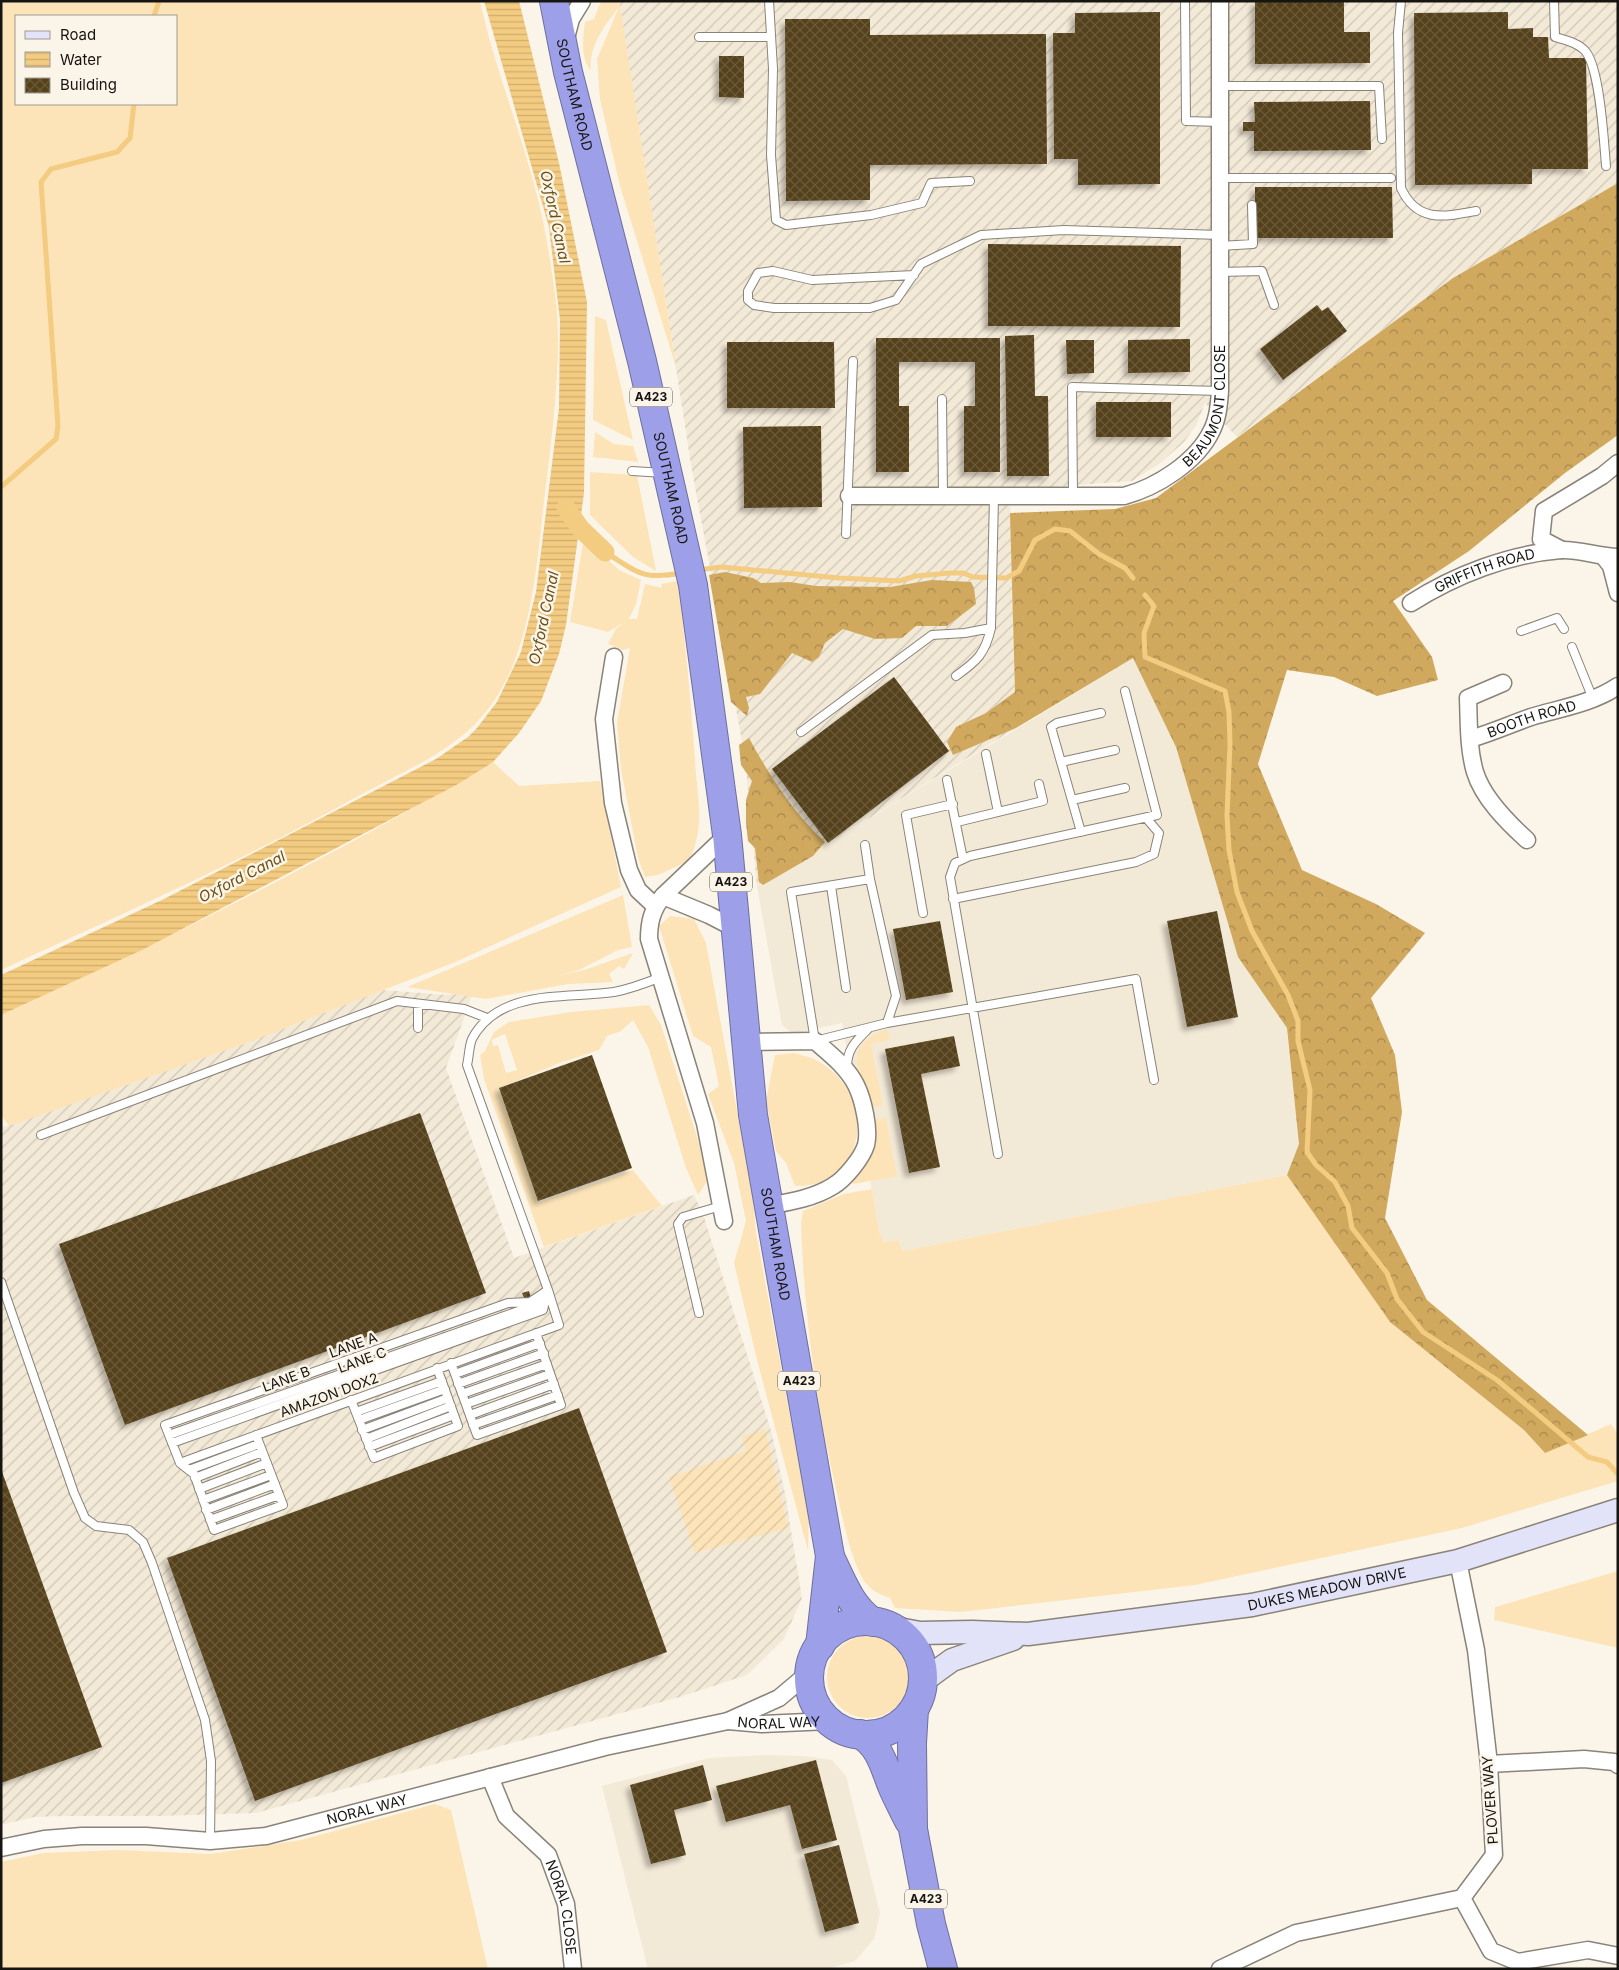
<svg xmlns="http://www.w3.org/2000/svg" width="1619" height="1970" font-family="Inter,sans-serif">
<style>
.built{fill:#f3e9d7}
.industrial{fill:url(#industrial-furrows)}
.grass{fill:#fde4b8;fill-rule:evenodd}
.forest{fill:url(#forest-crowns)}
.garden{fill:url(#garden-furrows)}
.water{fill:url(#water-rules)}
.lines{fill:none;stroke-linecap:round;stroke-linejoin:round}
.stream{stroke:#f3cb81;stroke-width:5}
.canal{stroke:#f3cb81;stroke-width:19}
.building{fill:url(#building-cross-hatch);filter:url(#shadow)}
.lane-casing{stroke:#898379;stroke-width:10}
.street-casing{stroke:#898379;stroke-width:19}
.secondary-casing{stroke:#898379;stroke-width:25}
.highway-casing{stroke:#6e6f9d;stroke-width:30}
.lane{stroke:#fff;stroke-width:8}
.street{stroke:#fff;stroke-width:16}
.secondary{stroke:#e2e2f8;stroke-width:22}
.highway{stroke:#9da0e8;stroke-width:28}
.labels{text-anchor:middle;stroke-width:5;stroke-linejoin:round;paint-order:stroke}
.shield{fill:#fbf5e9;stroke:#5b5852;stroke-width:1}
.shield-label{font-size:12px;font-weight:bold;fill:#171511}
.street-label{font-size:14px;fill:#171511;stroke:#fbf5e9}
.water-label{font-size:15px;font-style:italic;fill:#694e15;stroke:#fbf5e9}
</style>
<defs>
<pattern id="industrial-furrows" width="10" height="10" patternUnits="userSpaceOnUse" patternTransform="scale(1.25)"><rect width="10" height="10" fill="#f3e9d7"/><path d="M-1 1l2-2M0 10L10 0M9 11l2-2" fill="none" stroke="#d0c7b8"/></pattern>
<pattern id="forest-crowns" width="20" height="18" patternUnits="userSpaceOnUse" patternTransform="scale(1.25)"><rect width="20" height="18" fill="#d0a95f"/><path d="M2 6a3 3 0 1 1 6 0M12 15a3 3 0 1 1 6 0" fill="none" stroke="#a8884d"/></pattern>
<pattern id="garden-furrows" width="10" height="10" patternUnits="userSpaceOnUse" patternTransform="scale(1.25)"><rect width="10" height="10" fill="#fde4b8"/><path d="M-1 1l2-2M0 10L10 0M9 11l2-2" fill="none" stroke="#d8c39d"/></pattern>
<pattern id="water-rules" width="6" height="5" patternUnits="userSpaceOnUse" patternTransform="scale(1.25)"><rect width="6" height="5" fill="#f3cb81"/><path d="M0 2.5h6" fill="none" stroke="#d0ad6e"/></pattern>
<pattern id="building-cross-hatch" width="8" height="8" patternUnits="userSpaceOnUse" patternTransform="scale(1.25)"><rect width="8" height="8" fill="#55421a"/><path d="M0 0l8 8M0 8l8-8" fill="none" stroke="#695a3a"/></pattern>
<filter id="shadow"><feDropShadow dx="-4.5" dy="4.5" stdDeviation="2.5" flood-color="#0004"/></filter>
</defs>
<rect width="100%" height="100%" fill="#fbf5e9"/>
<path class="built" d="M1133,658L1176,747L1238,957L1287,1028L1299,1144L1287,1175L903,1251L898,1240L884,1242L879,1231L842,1023L793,1034L782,1025L757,887Z
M766,1755L804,1756L832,1760L846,1776L880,1913L874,1939L855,1961L827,1969H648L602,1786L709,1758Z"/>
<path class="industrial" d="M619,1H1618V183L1453,278L1237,437L1205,403L1197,424L1184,442L1159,464L1132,481L1010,490L1016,728L757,887L745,758L691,465Z
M383,990L448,995L474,990L446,1068L514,1258L694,1195L703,1214L772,1434L785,1493L802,1598L784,1639L747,1675L680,1697L256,1813L160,1816H64L34,1817L1,1825V1128Z"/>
<path class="grass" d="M1,1H480C497,79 530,152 545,231C551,266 558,303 558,339C558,391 551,443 545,493C536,567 532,668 475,724C444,755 399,774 360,795C244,860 122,914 1,970ZM16,16H176V104H16Z
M601,1H622L620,5L676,367L620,186L600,99L597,59L619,7C605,25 588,47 591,71C580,58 583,37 585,22L594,19Z
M595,316L606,320L633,440L593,420Z
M595,432L614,444L633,446L638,462L593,457Z
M590,472L637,475L656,571L633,557L590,515Z
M584,537L619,570L641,580L636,604L629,619H637L645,584L662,588L661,584L678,581C685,641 691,700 695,760C697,798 706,825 689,861L658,875L645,877L638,858L621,769L617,723L630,648L623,650L608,644L616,629L623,623L608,632L570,622Z
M493,762L519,786L600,781L621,887L453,963L247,1043L9,1126L1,1115V1015C168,939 336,855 493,762Z
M623,895L632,947L618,950L579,970L557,976L584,970L633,953L624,969L619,966L609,974L613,982L568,984L486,999L407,987Z
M670,916L694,919L706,943L753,1198L756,1232L809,1519L808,1551L757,1360L734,1263L746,1221L734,1163L708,1094L719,1086L711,1047L693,1036L659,926Z
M649,1005L661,1025L710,1177L698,1195L686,1168L648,1047L633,1020L621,1031L607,1036L599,1050L557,1064L499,1088L540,1202L633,1170L662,1206L544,1247L484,1079L480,1055L485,1051L494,1032L509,1022L571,1012ZM505,1034L517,1070L506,1073L498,1045L493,1046L492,1040Z
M887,1029L890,1040L871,1044L883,1105L871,1108L855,1074C859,1068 856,1064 857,1058C858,1042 874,1034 887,1029Z
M795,1053C804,1056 815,1058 823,1064C877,1099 867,1188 795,1186L786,1163L776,1151L766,1101L775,1055Z
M886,1118L897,1176L853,1184L852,1181C870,1164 870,1142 873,1120Z
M1287,1175L1390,1322L1524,1430L1545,1453L1611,1424L1618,1434V1481L1462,1528L1195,1585L961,1612L895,1608L890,1598C878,1594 868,1589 861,1576C849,1551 843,1520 837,1493C816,1405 804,1313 801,1223L803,1211L844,1194L872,1189L879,1231L884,1242L898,1240L903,1251Z
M1618,1571V1648L1494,1620L1495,1607Z
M827 1677a41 41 0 1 1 82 0a41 41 0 1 1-82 0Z
M435,1804L451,1810L488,1969H1V1862L43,1853L118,1850L210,1854L301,1840Z"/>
<path class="forest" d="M1618,183V435L1565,473L1469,551L1393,601L1432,657L1438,680L1377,696L1334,677L1287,670L1258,764L1302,870L1376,904L1425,933L1371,998L1395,1055L1402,1112L1385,1218L1427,1300L1588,1435L1545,1453L1524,1430L1390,1322L1287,1175L1299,1144L1287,1028L1238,957L1176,747L1133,658L1016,728L953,755L947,742L956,727L986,713L1015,692L1010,513L1115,509L1156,498L1453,278Z
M725,572L753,578L761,583L790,582L816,586L890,587L932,580L971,582L974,588L976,604L947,626H916L902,638L875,639L843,629L825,643L819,657L812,662L792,653L760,694L746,697L749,708L747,716L731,702L709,575Z
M749,738C769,775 794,814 825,842L813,856L763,885L759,882L755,848L748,841L746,823V800L752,781L741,765L739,745Z"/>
<path class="garden" d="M765,1429L788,1528L695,1553L669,1477L746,1451L742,1437Z"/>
<path class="water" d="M484,1H519L559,163L587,302L584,493L566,625L559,654L541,701L519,733L493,762L458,784L144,949L1,1015V975L164,899L436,759L468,737L477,728L497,702L521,652L536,592L559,408L560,320L549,227Z"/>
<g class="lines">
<path class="stream" d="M154,16L159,1
M1,487L56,439L58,426L41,182L51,169L117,152L130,138L134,104
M605,552C639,573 641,580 682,573
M698,570L721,567L839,578L899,581L916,576L950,573H963L973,577L1006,578L1019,571L1035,540L1055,529L1070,531L1099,554L1125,568L1133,578
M1145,595L1154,606L1144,633L1145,657L1225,691L1229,712L1230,744L1227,816L1229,850L1237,892L1252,931L1288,995L1298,1021V1041L1310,1090L1307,1152L1316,1165L1335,1182L1348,1206L1352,1228L1387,1273L1397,1299L1423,1332L1497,1380L1588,1457L1607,1462L1618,1474"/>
<path class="canal" d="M566,508L580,528L605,552"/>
</g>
<path class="building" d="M1255,1H1344V32H1370V63L1255,64Z
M1160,12V184L1078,185V159H1054L1053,33H1075V13Z
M1508,12V29L1533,28V37H1548L1549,58H1586L1588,169H1532V184L1415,185L1414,13Z
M785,19H870V35L1046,34L1047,164L870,165V200L786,201Z
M719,56H744V98L719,97Z
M1370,101L1371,150L1254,151V131H1243V122H1255L1254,102Z
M1255,187H1392L1393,238H1255Z
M988,244L1181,246L1180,327L988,326Z
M1317,305L1322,311L1328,307L1347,331L1283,380L1260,349Z
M1034,335L1035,396H1048L1049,476H1007L1005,336Z
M876,338H1000V472H964V406H975V362H899V406H909V472H876Z
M1190,339V372L1128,373V340Z
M1066,340H1094V373L1067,374Z
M727,342H834L835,408H727Z
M1096,402H1171V437H1096Z
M821,426L822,507L744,508L743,427Z
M894,677L949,751L828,843L772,769Z
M1217,911L1238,1017L1187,1027L1167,921Z
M940,921L953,992L906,1000L893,929Z
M954,1036L960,1066L921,1074L940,1167L909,1173L885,1049Z
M592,1055L632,1168L538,1201L499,1088Z
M420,1113L486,1293L125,1425L59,1244Z
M529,1291L531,1298L525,1300L522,1293Z
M579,1408L667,1652L255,1801L167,1558Z
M1,1469L102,1747L1,1783Z
M816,1760L837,1840L802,1849L790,1805L726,1822L716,1786Z
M703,1765L712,1800L674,1810L686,1855L651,1864L630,1785Z
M839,1845L859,1923L825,1932L804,1854Z"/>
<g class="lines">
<defs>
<path id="lane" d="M769,1L773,69L771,155L776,220L786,225L871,215L922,203L931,183L970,181
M1185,1L1186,121L1220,122
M1401,1L1398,33L1401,188C1417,223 1444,217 1476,211
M1554,1L1555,37C1565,40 1579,43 1586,52C1600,70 1604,142 1606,166
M699,37H771
M1220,86H1379L1382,139
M1220,178H1391
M1220,246L1253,244L1252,205
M1220,272L1262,271L1274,305
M914,275L812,280L773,271L758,273L748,291V300L754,305L774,308H870L896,300L921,264L981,235L1064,230L1220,235
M942,399L943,497
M632,471L664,473
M1073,496L1072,387L1220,391
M846,534L853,361
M1521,631L1557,618L1564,629
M1572,647L1593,699
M956,676C977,661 985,654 991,628L994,497
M801,732L932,635L965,633L991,628
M986,754L998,812
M1061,762L1115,750
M947,780L963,859
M1072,800L1125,788
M957,822L1043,801L1039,784
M1081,832L1051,727L1057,723L1101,713
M865,845L870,879
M831,886L846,988
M953,899L1136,862L1154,854L1159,833L1147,819
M923,913L906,815L953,804
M887,1023L896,996L870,879L791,892L815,1041L887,1023L1136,979L1154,1080
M418,1028V1004
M847,1067C847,1049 856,1041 868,1029
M41,1135L397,1001L464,1009L487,1018
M998,1154L950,877L955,863L970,856L1157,815L1125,691
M1,1282L74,1493L85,1518L96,1526L129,1530L143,1542L152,1563L205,1720L211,1761L210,1841
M548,1290L530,1302L508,1303L165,1425L180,1463L559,1325L548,1290L467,1065C469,1057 469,1046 472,1039C499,988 566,999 614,992C630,989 646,983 661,977
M699,1313L678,1224L683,1217L721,1206
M451,1363L477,1435L561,1405L536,1333
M455,1374L540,1343
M458,1384L544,1353
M462,1394L547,1364
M351,1400L374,1458L458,1426L437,1368
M466,1404L550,1374
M356,1412L442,1381
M470,1415L554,1384
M359,1420L445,1389
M473,1425L558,1395
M362,1430L448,1398
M169,1435L538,1304L545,1294
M366,1439L451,1406
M172,1443L543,1310L547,1292
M369,1447L454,1415
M180,1463L194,1474L214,1530L283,1505L256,1435
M189,1470L259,1444
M195,1478L262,1452
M199,1489L267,1463
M203,1500L271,1475
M206,1510L275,1484
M210,1520L279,1495"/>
<g id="street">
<path d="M566,38L571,19L582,1"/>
<path id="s1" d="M849,496H1124C1157,487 1197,462 1212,430C1218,418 1219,404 1220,391V1"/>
<path d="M1562,550L1541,539L1544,511L1602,476L1618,463"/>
<path d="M1604,557L1611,566L1618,593"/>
<path id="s2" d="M1411,603C1455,575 1509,554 1561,550C1579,549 1599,557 1618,557"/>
<path d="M614,657L604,719L613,803L629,870L638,890L655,906"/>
<path d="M1503,683L1468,698C1469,722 1468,748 1475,772C1483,798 1507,822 1527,840"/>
<path id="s3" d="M1470,739C1491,733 1511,724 1531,717C1561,708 1591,704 1618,686"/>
<path d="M663,896L709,915L736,929"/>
<path d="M747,1042L815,1041C830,1054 847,1067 856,1085C863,1099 870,1129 866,1145C862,1158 845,1179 833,1186C814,1198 790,1202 768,1206"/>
<path d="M724,1221L705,1123L649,939C649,922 652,910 663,896L727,835"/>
<path id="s4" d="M728,1721L762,1724L829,1721"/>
<path d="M1489,1764L1584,1759L1614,1762L1618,1765"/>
<path id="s5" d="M490,1777L506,1816L548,1855L566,1904L573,1969"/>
<path id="s6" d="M1,1848L44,1839L82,1836H146L210,1841L266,1836L605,1747L728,1721L779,1698L810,1672"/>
<path d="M1462,1898L1491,1951L1518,1962L1588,1950L1618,1956"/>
<path d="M1220,1969L1296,1933L1462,1898L1494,1855L1489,1764L1476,1650L1458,1561"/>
</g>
<g id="secondary">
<path id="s7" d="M893,1628L920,1633L972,1632L1028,1634L1252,1605L1458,1561L1618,1510"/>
<path d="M923,1681L952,1660L1013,1639"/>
</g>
<g id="highway">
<path id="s8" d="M554,1L568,72L642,361L693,585L727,835L753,1115L830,1556L820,1646"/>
<path d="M830,1557C842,1581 850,1606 873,1622"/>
<circle cx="866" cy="1678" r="57"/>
<path d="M914,1709L912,1743L913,1829L931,1924L943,1969"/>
<path d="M860,1734C880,1746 884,1766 892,1786C897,1798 903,1809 909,1821"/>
</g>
</defs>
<use href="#lane" class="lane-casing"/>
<use href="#street" class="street-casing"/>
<use href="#secondary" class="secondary-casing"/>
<use href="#highway" class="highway-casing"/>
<use href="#lane" class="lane"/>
<use href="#street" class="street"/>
<use href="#secondary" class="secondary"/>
<use href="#highway" class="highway"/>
</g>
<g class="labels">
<g class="shield">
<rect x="630" y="387.5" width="42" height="19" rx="4"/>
<rect x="710" y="872.5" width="42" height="19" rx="4"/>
<rect x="778" y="1371.5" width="42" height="19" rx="4"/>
<rect x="905" y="1889.5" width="42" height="19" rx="4"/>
</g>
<g class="shield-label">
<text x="651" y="401">A423</text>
<text x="731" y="886">A423</text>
<text x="799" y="1385">A423</text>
<text x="926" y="1903">A423</text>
</g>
<g class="street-label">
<text dy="5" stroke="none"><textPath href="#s8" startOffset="96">SOUTHAM ROAD</textPath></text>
<text dy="5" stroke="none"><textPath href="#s1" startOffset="409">BEAUMONT CLOSE</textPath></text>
<text dy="5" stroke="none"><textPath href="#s8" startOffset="501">SOUTHAM ROAD</textPath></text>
<text dy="5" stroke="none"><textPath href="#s2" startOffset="81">GRIFFITH ROAD</textPath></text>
<text dy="5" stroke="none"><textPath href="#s3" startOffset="65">BOOTH ROAD</textPath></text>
<text dy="5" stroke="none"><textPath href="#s8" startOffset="1265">SOUTHAM ROAD</textPath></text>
<text transform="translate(353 1345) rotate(-20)" y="5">LANE A</text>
<text transform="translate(362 1360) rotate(-20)" y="5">LANE C</text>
<text transform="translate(286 1379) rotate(-20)" y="5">LANE B</text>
<text transform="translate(329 1395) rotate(-20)" y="5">AMAZON DOX2</text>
<text dy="5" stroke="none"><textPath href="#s7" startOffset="438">DUKES MEADOW DRIVE</textPath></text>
<text dy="5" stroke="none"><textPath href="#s4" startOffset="51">NORAL WAY</textPath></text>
<text transform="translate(1490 1800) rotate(-94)" y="5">PLOVER WAY</text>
<text dy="5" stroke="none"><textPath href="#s6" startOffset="371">NORAL WAY</textPath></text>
<text dy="5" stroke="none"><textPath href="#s5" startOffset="154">NORAL CLOSE</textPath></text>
</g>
<g class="water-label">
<text transform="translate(555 217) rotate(78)" y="5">Oxford Canal</text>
<text transform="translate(544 618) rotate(-78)" y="5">Oxford Canal</text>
<text transform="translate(242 877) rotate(-27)" y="5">Oxford Canal</text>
</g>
</g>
<rect width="1619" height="1970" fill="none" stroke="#171511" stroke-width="5"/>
<rect x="15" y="15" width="162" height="90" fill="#fbf5e9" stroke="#a09b93"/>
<rect x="25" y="31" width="25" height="8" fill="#e2e2f8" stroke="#a09b93"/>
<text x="60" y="40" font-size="15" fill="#171511">Road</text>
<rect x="25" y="52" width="25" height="15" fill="url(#water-rules)" stroke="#a09b93"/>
<text x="60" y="65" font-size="15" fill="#171511">Water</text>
<rect x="25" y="78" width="25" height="15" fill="url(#building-cross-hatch)" stroke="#a09b93"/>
<text x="60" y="90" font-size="15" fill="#171511">Building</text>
</svg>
